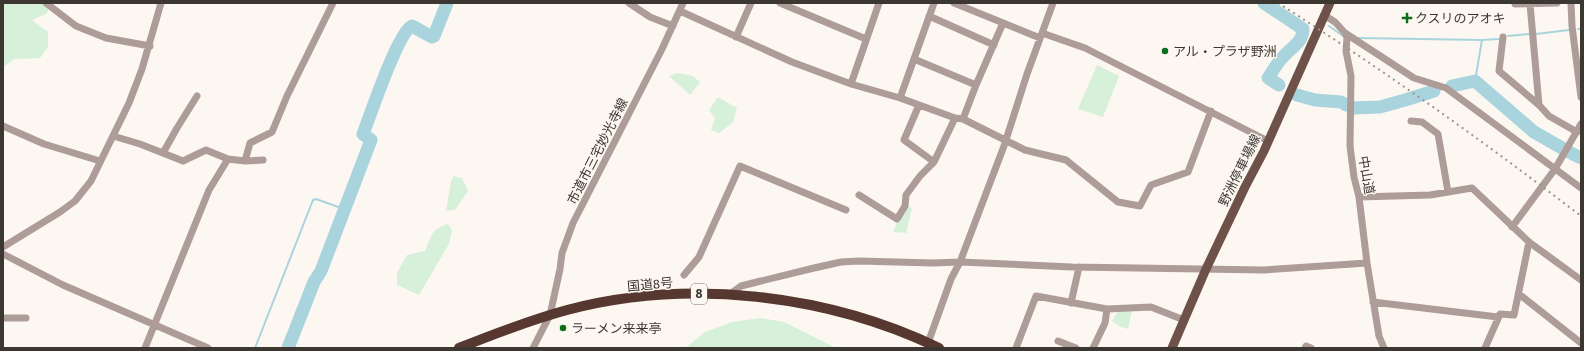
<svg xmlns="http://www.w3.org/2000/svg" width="1584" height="351" font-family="'Fira Sans','Noto Sans JP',sans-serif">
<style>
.green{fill:#d6f0da}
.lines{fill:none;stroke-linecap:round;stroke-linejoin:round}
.stream{stroke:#a9d4de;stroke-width:2}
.river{stroke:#a9d4de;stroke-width:13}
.minor{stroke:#ad9c98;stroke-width:7}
.major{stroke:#6e524a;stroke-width:9}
.highway{stroke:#573830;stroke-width:10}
.rail{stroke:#9a958f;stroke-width:2;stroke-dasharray:2 4;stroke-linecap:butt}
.poi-dot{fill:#0c6e1c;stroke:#fdf7f1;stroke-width:1.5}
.labels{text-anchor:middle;stroke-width:3;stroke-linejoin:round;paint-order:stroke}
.shield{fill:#fdf7f1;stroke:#76716b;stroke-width:1}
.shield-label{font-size:12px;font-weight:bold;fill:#3c3731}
.poi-label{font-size:13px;fill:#3c3731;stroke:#fdf7f1;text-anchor:start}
.street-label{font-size:13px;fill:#3c3731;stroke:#fdf7f1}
</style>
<rect width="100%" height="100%" fill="#fdf7f1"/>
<path class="green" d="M3,3L52,4L46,14L32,20L48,32V47L40,58L14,59L3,67Z
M1097,65L1119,76L1103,117L1078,109Z
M677,73L693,76L700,82L690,95L669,76Z
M718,97L737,108L733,122L719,133L711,130L715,118L709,110Z
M454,176L462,178L468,191L455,210L446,211L451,181Z
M908,206L912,208L906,233L893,232L897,222Z
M448,224L452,230L449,244L419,295L397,285V273L407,255L425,251C431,237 432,228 448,224Z
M1118,311H1132L1128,329L1119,326L1112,321Z
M761,318L784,322L836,348H685L705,332L732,322Z"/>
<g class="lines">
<path class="stream" d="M1329,26L1343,36
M1303,29L1307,28
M1578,29H1581
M1536,34L1569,30
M1508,36L1530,34
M1358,38L1482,40L1499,39
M1475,81L1482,40
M255,348L313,200L316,199L344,209"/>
<path class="river" d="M1264,3L1303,29C1303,43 1291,47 1283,57C1277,63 1273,71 1268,78L1279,85
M1452,86L1475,81L1534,132L1562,148
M1297,95L1315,100L1341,102L1346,105
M1353,108L1380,107L1405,100L1434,91
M1569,152L1581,158
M288,348L314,282L321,271L371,140L363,134C370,116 398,32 412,26L432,37L434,36L447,3"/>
<path class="minor" d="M46,3L76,26L106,38L150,46
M629,3L650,17L673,26
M780,3L866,39
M954,3L1040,38
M1571,3L1572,26L1581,97
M1515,4L1557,3
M1530,4L1539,105L1549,116L1577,132
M680,11L792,62L851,84L900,98L955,118L963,119L1025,150L1066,160L1118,202L1140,206L1151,185L1188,172L1211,111
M1324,15L1335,22L1345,33L1347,38L1346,51L1351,76L1350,146L1354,177L1359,197L1367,263L1379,336L1384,348
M929,16L994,45
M1042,33L1085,48L1268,141
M1345,33L1414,78L1446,88L1581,188
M736,37L751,3
M1503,37L1499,71L1539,105
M914,59L976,85
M851,84L879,3
M900,98L934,3
M919,105L904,140L934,162
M963,119L976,85L1003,23
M1411,121L1422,122L1438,134L1448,192
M3,126L44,144L100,161
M113,136L140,144L183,161L206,150L228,159
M163,153L177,128L197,96
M245,161L263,160
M859,195L897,219L905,206L906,195L920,176L934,162L955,118
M1359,197L1430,195L1472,188L1529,242L1581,280
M1512,227L1555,169L1581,124
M3,247L60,212L75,201L91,181L129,103L142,69L161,3
M3,254L63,285L208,348
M684,275L699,257L740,166L846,210
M730,294L741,286L761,281L814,268L841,262L859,261L933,263L960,262L1072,267L1264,270L1367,263
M1519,294L1581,343
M1373,302L1498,317
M1071,303L1079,267
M3,318H26
M1058,341L1076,348
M928,343L951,279L960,262L1004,146L1027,74L1053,3
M145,348L209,190L228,159L245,161L250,143L272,132L287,96L333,3
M533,348L550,315L560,269L562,253L573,223L662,49L683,3
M1016,348L1036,296L1107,309L1151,307L1184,320
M1093,348L1105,323L1107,309
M1305,348L1306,346L1311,348
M1485,348L1500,314L1514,315L1529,242"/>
<path class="major" d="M1172,348L1206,269L1245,187L1264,151L1330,3"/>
<path class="highway" d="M459,348C494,334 530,320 567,310C688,278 827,294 939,348"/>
<path class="rail" d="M1278,3C1382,69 1483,141 1581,216"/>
</g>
<g class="poi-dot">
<path d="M1405 12h4v4h4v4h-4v4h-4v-4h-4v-4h4z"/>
<circle cx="1165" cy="51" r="4"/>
<circle cx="563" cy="328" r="4"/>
</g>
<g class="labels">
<rect class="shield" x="691" y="284" width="16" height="20" rx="3"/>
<g class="shield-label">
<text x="699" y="298">8</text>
</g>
<g class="poi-label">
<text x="1415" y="23">クスリのアオキ</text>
<text x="1173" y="56">アル・プラザ野洲</text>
<text x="571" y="333">ラーメン来来亭</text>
</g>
<g class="street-label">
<text transform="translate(597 151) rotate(-63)" y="5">市道市三宅妙光寺線</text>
<text transform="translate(1239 170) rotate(-64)" y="5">野洲停車場線</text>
<text transform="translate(1367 175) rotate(80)" y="5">中山道</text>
<text transform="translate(650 284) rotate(-5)" y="5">国道8号</text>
</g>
</g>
<rect width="1584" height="351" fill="none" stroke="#3c3731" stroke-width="8"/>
</svg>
